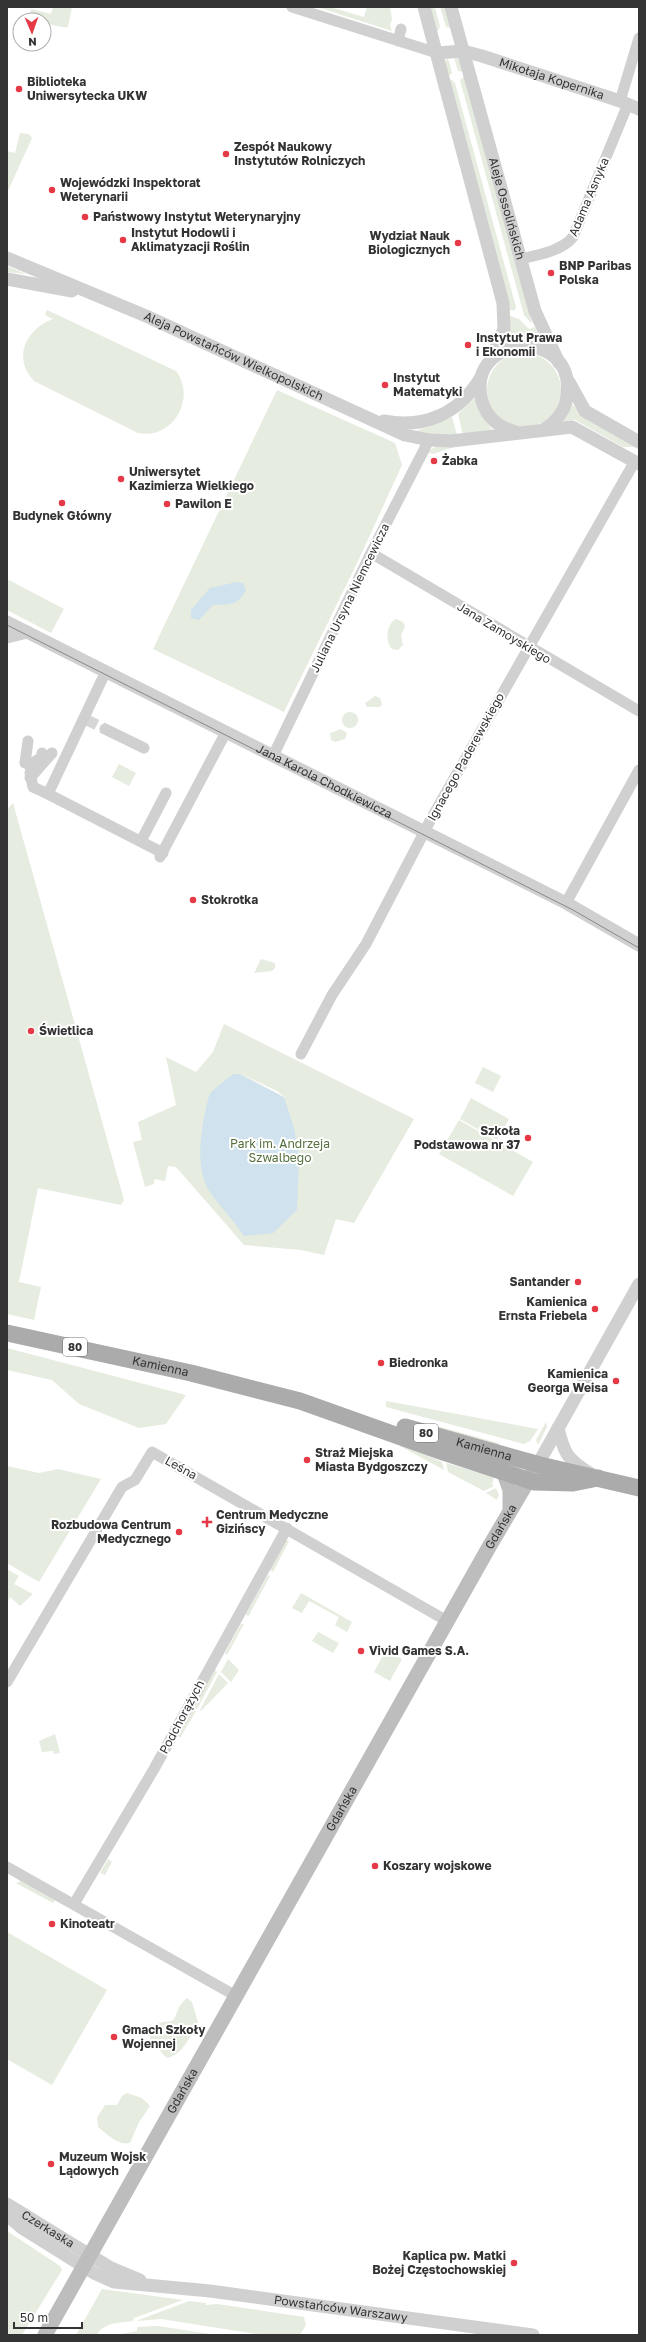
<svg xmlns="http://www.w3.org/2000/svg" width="646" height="2342" font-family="'Golos Text',sans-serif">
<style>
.green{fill:#e6ecdf}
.water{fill:#cfe2ee}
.pier{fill:#fff}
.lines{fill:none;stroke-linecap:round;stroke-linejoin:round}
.minor-tunnel{stroke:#d6d6d6;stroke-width:11;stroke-dasharray:11 5.5;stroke-linecap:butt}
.minor{stroke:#d0d0d0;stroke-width:11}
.tertiary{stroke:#d0d0d0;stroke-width:13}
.secondary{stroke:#bdbdbd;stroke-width:15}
.primary{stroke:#ababab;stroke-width:17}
.tram{stroke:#888;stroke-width:1}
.poi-dot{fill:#e63946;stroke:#fff;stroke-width:1.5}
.labels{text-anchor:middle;stroke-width:4;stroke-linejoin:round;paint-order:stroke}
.shield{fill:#fff;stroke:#707070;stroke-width:1}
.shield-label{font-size:11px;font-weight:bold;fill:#333}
.street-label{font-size:12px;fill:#333;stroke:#fff}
.poi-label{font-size:12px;font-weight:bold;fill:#333;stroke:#fff;text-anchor:start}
.park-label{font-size:12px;fill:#56703f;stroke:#fff}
</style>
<rect width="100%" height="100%" fill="#fff"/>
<path class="green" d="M53,7H72L68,27C62,29 37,20 29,18L31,9L51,14Z
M317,7H330L364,17L367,7H390L392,19L390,25L392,31Z
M428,7H435L440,27L437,32H435Z
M440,7H446L452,28L446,27Z
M454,57L459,59L464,72L458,71Z
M448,58L452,73L447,77L445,61Z
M465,76L532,322L531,323L524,315L460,80Z
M452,80L455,83L516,307L515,310H509L448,81Z
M20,133L29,134L32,138L7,193V151L15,153Z
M7,266L24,273L25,274L7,272Z
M47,310L176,371C197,399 172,440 138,433L34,381C12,358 26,329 53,319L45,315Z
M510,316L519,319L529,329L535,327L541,342L522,339L506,343Z
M487 390a37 37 0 1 1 74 0a37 37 0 1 1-74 0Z
M277,390L395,443L402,465L359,559L284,712L153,649Z
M475,398L482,416L493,431L463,435L458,414Z
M572,404L584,417L634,447H623L575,420L563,421Z
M452,417L457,435H433L416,431Z
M437,446H457L433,454L426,452Z
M7,579L64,609L51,633L7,610Z
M396,619L403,622L405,626L401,635L403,645L398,650L392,649C385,642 386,624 396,619Z
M375,696L380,698L382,704L380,707H367L365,703Z
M342 720a8 8 0 1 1 16 0a8 8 0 1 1-16 0Z
M341,729L347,733L345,739L335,742L331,740L330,733Z
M119,764L136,773L129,786L112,777Z
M13,803L124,1200L121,1205L38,1188L19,1282L41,1287L34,1320L7,1314V810Z
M261,959L275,963V968L272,971L254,973Z
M224,1024L414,1119L354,1223L336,1219L324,1255L301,1250L244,1245L176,1167L168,1166L165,1181L154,1179V1184L145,1187L133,1142L142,1140L138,1122L176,1105L166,1057L196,1072L213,1052Z
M483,1067L501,1076L493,1092L475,1083Z
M471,1098L509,1119L497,1140L460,1119Z
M459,1120L533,1162L513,1196L439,1154Z
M7,1348L186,1395L166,1424L139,1428L79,1404L52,1380L7,1370Z
M386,1401L538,1429L530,1441L524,1444L386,1407Z
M546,1422L547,1427L538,1445L536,1440Z
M437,1426L498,1443L502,1447L435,1429Z
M402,1444L442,1462L444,1470L400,1446Z
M446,1463L494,1477L492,1484L494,1486L484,1491L448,1472Z
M7,1466L39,1473L58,1469L101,1479L39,1582L7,1563Z
M496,1488L499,1495L497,1500L486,1493Z
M286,1540L289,1541L273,1572L270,1570Z
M7,1569L19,1576L14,1584L33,1594L20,1606L10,1597L7,1603Z
M268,1575L270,1576L248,1617L246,1614Z
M301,1593L352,1622L347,1632L335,1625L339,1617L309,1601L302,1613L292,1608Z
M241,1624H244L227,1655L225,1653Z
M318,1632L339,1643L333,1653L312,1641Z
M386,1650L402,1659L390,1681L374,1672Z
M228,1659L239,1670L231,1682L221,1672Z
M215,1670L217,1672L197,1709L194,1707Z
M219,1674L228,1683L201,1711L200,1710Z
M193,1710L196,1711L180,1738L178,1736Z
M55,1734L60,1753L54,1754L53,1751L42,1752L39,1741Z
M108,1859L112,1862L105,1875L100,1873Z
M21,1881L55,1900L53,1903L16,1883Z
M7,1932L107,1990L52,2085L7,2059Z
M187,1998L192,2002L198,2022C190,2036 183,2055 167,2058C160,2052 158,2046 150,2040V2031L157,2023L172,2021C179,2014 175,2008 187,1998Z
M127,2093L142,2098L150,2106L139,2122L130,2143C118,2146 107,2134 98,2127L97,2118L105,2105H117L122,2096Z
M7,2231L60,2266L62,2270L22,2335H7Z
M102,2289L183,2300L134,2318L133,2321C119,2323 104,2322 97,2335H76Z
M189,2301L206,2303V2305L217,2304L304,2317L306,2325L300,2335H263L161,2319L136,2321Z
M158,2326L217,2335H115L137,2331V2327Z"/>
<path class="water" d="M237,582L243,583L246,590C237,607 229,604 213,605L199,620L191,618V610L210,588Z
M233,1074H239L284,1097L294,1128L299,1158L297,1210L273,1233L244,1236C234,1220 220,1207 210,1192C193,1167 202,1123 209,1096L211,1092Z"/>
<path class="pier" d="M237,1072L277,1091L286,1098Z"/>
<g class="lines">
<path class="minor-tunnel" d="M87,720L105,729"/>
<path class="minor" d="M292,7L437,53
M398,41L401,29
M620,101L639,38
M520,259C537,255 562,251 573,237L628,104
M371,553L639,711
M106,671L48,794L163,853
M105,729L144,748
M28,741L25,763L32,766
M42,753L41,758L32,763L30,773L33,787L48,794
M273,756L371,553L429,440
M30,778L52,753
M141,841L166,793
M160,857L226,732
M566,903L639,770
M301,1054L332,995L366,944L431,819L635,461
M7,1682L122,1487L135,1480L152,1452L447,1621
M7,1867L236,1996
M74,1904L154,1769L287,1528"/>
<g class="tertiary">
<path d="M424,7L503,303L504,329L490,361"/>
<path id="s1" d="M451,7L535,311L559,363"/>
<path id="s2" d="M437,53L463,51L482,56L620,101L639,109"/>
<path id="s3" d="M7,258L146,316L405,435L429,440L451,441L572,427L639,464"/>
<path d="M7,279L72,291"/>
<path d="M569,382L585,411L639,442"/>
<path d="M384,421C425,429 460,413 481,377"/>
<path d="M516,432C500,428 487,418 482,401C464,334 576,326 567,395C566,410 556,422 544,429"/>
<path id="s4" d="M7,622L566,903L639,945"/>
<path d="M7,637L27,632"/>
<path d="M558,1428C564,1454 568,1460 591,1474"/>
<path d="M538,1464L639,1284"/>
<path id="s5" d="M7,2204L111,2268L140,2280"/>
<path id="s6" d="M7,2215L22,2228L94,2273L114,2282L210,2291L533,2335"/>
</g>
<g class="secondary">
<path d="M503,1471L510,1490V1510"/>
<path id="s7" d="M45,2335L489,1547L538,1464"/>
</g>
<g class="primary">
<path id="s8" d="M7,1333L191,1373L300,1401L443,1452L534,1482L573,1483L598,1478"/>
<path id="s9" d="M405,1427L540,1465L639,1488"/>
</g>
<path class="tram" d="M7,625L573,910L639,948"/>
</g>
<g class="poi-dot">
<circle cx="19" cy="89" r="4"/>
<circle cx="226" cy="154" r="4"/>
<circle cx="52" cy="190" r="4"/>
<circle cx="85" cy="217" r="4"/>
<circle cx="123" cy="240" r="4"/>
<circle cx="458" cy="243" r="4"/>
<circle cx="551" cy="273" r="4"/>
<circle cx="468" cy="345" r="4"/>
<circle cx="385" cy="385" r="4"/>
<circle cx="434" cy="461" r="4"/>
<circle cx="121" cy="479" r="4"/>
<circle cx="62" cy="503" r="4"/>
<circle cx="167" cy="504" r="4"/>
<circle cx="193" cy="900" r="4"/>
<circle cx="31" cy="1031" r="4"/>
<circle cx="528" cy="1138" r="4"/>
<circle cx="578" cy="1282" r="4"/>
<circle cx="595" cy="1309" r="4"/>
<circle cx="381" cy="1363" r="4"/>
<circle cx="616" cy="1381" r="4"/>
<circle cx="307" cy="1460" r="4"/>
<path d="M205 1516h4v4h4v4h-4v4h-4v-4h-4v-4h4z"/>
<circle cx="179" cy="1532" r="4"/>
<circle cx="361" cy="1651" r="4"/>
<circle cx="375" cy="1866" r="4"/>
<circle cx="52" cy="1924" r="4"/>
<circle cx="114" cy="2037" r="4"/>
<circle cx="51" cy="2164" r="4"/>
<circle cx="514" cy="2263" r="4"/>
</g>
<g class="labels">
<g class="shield">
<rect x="63" y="1338" width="24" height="18" rx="3"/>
<rect x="414" y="1424" width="24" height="18" rx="3"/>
</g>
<g class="shield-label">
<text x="75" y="1351">80</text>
<text x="426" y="1437">80</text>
</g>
<g class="street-label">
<text dy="4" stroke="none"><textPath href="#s2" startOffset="119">Mikołaja Kopernika</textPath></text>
<text transform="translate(589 197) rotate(-67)" y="4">Adama Asnyka</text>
<text dy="4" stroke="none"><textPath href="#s1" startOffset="209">Aleje Ossolińskich</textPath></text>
<text dy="4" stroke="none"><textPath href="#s3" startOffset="247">Aleja Powstańców Wielkopolskich</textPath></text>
<text transform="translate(350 598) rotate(-64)" y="4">Juliana Ursyna Niemcewicza</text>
<text transform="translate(504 633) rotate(31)" y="4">Jana Zamoyskiego</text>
<text transform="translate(466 757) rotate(-61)" y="4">Ignacego Paderewskiego</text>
<text dy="4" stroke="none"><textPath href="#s4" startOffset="355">Jana Karola Chodkiewicza</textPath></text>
<text dy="4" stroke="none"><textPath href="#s8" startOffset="157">Kamienna</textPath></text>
<text dy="4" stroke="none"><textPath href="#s9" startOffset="82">Kamienna</textPath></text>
<text transform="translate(181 1468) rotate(29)" y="4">Leśna</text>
<text dy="4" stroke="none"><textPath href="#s7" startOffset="928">Gdańska</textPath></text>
<text transform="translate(182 1717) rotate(-62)" y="4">Podchorążych</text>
<text dy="4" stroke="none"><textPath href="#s7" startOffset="604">Gdańska</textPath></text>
<text dy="4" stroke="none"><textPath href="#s7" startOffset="280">Gdańska</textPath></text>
<text dy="4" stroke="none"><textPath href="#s5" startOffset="48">Czerkaska</textPath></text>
<text dy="4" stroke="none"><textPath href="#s6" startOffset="355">Powstańców Warszawy</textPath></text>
</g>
<g class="poi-label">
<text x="27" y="86">Biblioteka<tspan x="27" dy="14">Uniwersytecka UKW</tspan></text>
<text x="234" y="151">Zespół Naukowy<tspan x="234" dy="14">Instytutów Rolniczych</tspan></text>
<text x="60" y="187">Wojewódzki Inspektorat<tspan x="60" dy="14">Weterynarii</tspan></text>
<text x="93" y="221">Państwowy Instytut Weterynaryjny</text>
<text x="131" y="237">Instytut Hodowli i<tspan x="131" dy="14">Aklimatyzacji Roślin</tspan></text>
<text x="450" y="240" text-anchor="end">Wydział Nauk<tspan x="450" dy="14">Biologicznych</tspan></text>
<text x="559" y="270">BNP Paribas<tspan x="559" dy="14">Polska</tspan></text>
<text x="476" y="342">Instytut Prawa<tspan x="476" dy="14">i Ekonomii</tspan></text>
<text x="393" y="382">Instytut<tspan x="393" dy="14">Matematyki</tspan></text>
<text x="442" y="465">Żabka</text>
<text x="129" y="476">Uniwersytet<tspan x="129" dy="14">Kazimierza Wielkiego</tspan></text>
<text x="175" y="508">Pawilon E</text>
<text x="62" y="520" text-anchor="middle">Budynek Główny</text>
<text x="201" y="904">Stokrotka</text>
<text x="39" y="1035">Świetlica</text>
<text x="520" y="1135" text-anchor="end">Szkoła<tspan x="520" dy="14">Podstawowa nr 37</tspan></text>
<text x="570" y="1286" text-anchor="end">Santander</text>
<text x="587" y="1306" text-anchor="end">Kamienica<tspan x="587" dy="14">Ernsta Friebela</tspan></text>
<text x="389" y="1367">Biedronka</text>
<text x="608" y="1378" text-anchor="end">Kamienica<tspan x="608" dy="14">Georga Weisa</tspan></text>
<text x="315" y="1457">Straż Miejska<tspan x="315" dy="14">Miasta Bydgoszczy</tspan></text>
<text x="216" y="1519">Centrum Medyczne<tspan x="216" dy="14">Gizińscy</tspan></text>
<text x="171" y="1529" text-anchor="end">Rozbudowa Centrum<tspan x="171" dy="14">Medycznego</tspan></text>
<text x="369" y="1655">Vivid Games S.A.</text>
<text x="383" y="1870">Koszary wojskowe</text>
<text x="60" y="1928">Kinoteatr</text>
<text x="122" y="2034">Gmach Szkoły<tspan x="122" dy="14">Wojennej</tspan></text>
<text x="59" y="2161">Muzeum Wojsk<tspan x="59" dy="14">Lądowych</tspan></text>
<text x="506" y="2260" text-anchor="end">Kaplica pw. Matki<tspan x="506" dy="14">Bożej Częstochowskiej</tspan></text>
</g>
<g class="park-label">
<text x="280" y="1148">Park im. Andrzeja<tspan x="280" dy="14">Szwalbego</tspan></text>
</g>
</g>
<rect width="646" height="2342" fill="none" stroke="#333333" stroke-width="16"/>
<g transform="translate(32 32) rotate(178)"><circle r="19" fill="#ffffff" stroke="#adadad"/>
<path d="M0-3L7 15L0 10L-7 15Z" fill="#e63946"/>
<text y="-6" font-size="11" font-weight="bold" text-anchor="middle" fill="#333333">N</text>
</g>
<path d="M14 2322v6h68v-6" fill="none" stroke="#333333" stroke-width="2"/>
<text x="20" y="2322" font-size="12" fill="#333333" stroke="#ffffff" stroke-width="3" paint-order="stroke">50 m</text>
</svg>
